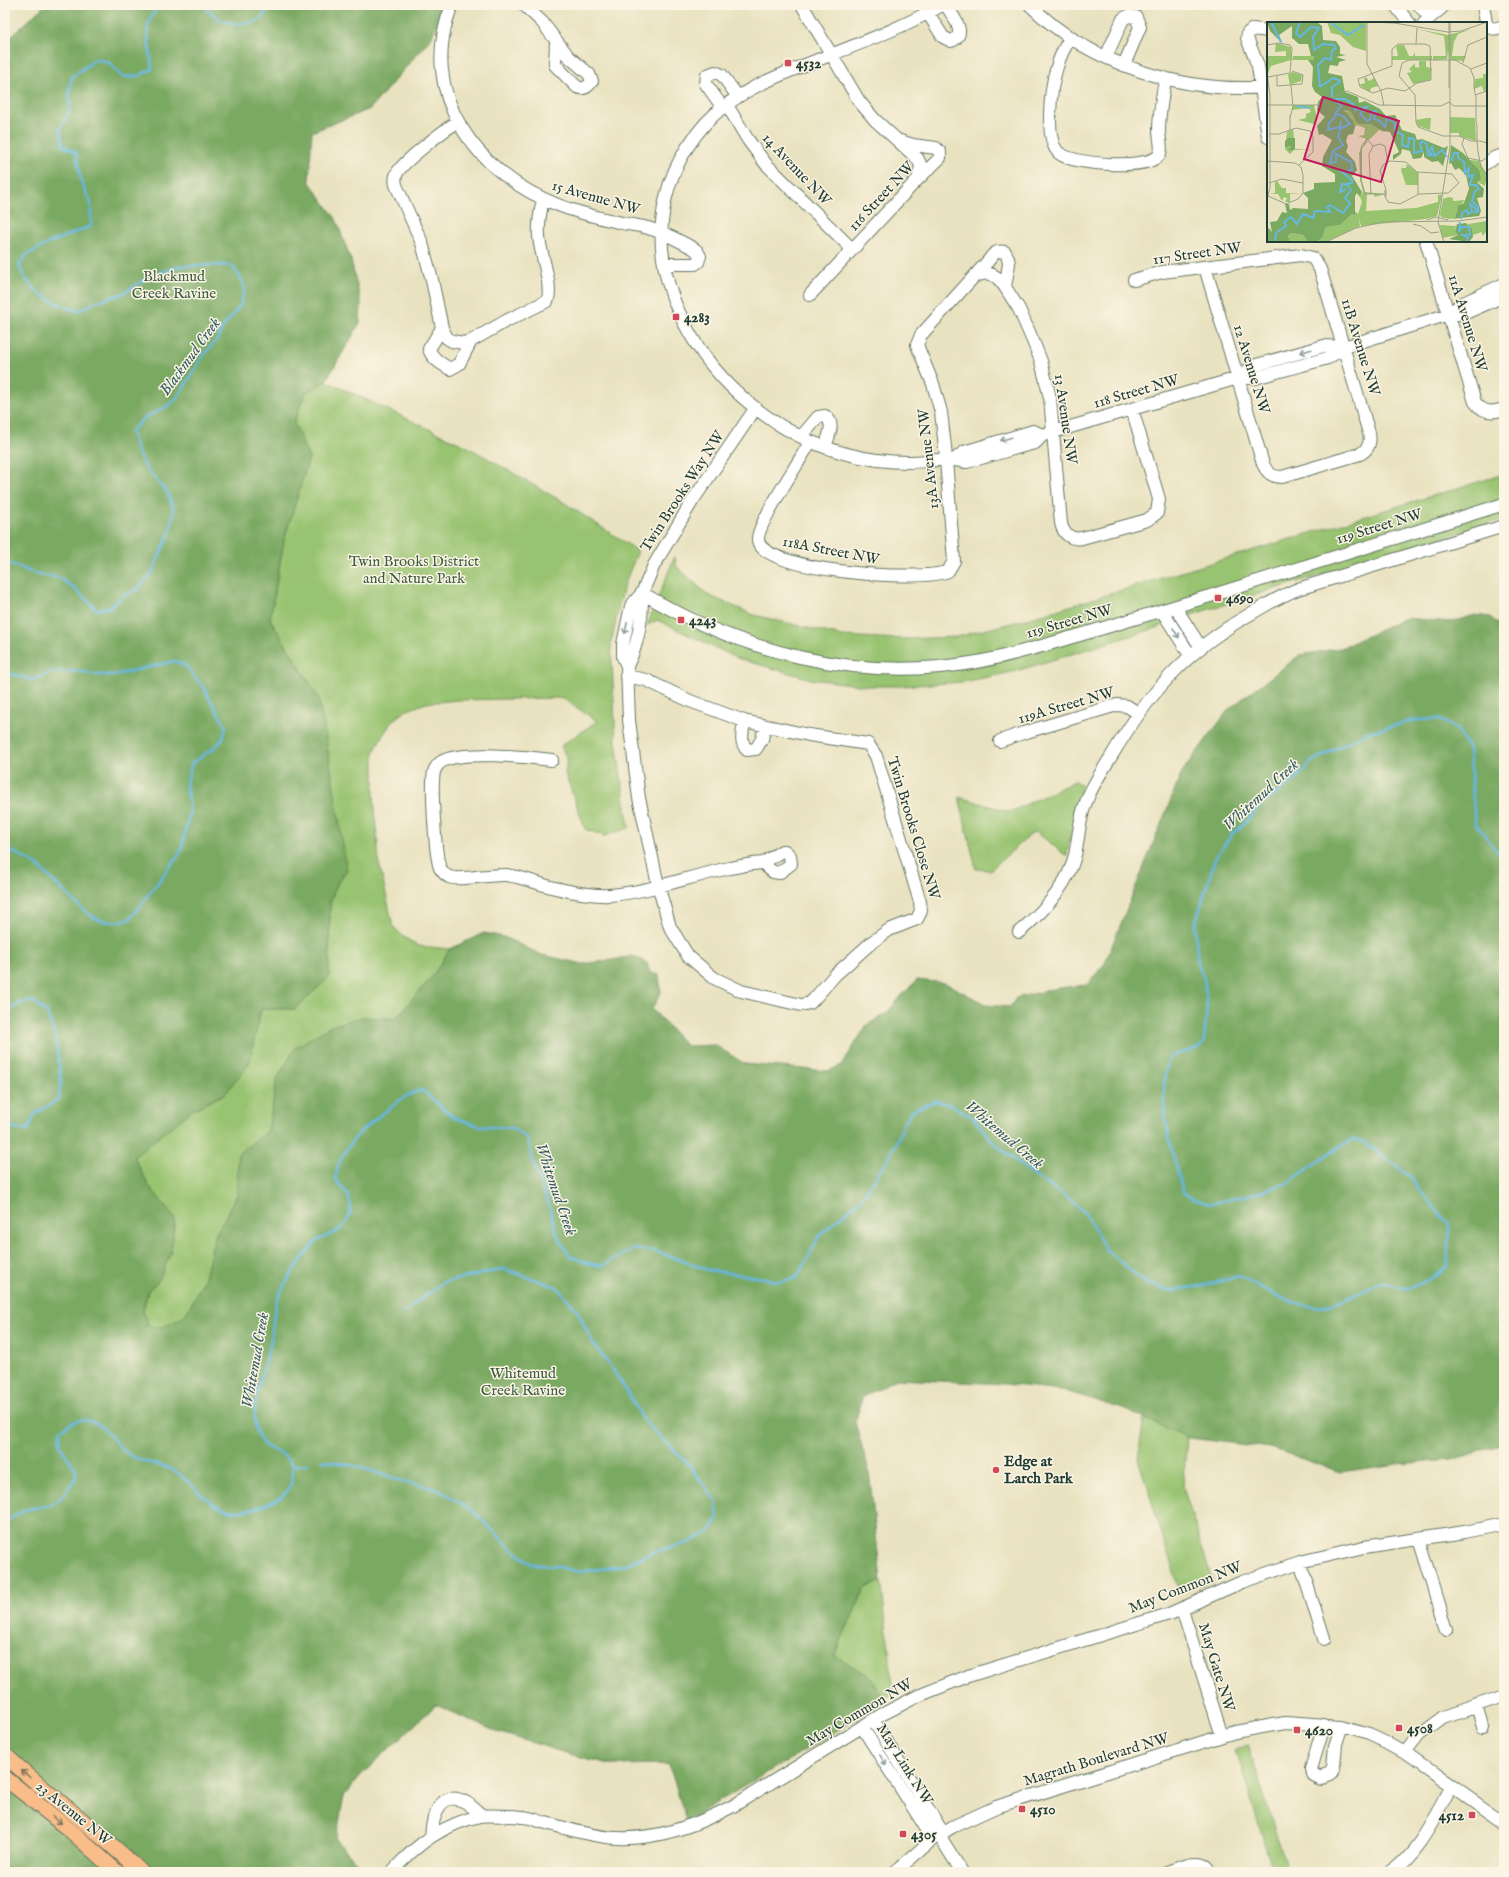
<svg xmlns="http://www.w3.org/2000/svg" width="1509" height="1877" font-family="'IM FELL English',serif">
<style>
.green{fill:#98c36f;stroke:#5c8052}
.forest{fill:#7aa962;stroke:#4c734b}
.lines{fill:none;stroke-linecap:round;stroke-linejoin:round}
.stream{stroke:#66b8e1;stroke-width:2.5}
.minor-casing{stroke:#667765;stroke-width:14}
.major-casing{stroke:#667765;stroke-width:17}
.minor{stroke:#fff;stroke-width:12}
.major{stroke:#f8bd89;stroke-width:15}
.oneway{stroke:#8f9e9a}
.oneway2{stroke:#81775a}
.poi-dot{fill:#d1495b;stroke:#fcf5e5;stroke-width:1.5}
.labels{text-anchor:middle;stroke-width:3;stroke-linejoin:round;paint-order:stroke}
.poi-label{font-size:15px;font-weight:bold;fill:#1f3d34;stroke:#fcf5e5;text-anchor:start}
.street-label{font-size:15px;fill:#1f3d34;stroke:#fcf5e5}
.park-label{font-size:15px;fill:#3d5e43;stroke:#fcf5e5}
.water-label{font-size:16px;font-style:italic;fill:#315c5f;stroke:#fcf5e5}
.inset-river{fill:none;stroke:#66b8e1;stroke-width:2}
.inset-road{fill:none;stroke:#98a088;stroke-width:1}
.view{fill:#c2185b;fill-opacity:0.15;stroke:#c2185b;stroke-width:2}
.inset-edge{fill:none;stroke:#1f3d34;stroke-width:2}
</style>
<rect width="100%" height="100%" fill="#fcf5e5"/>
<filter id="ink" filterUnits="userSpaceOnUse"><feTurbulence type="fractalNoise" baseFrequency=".025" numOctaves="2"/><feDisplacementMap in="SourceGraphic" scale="8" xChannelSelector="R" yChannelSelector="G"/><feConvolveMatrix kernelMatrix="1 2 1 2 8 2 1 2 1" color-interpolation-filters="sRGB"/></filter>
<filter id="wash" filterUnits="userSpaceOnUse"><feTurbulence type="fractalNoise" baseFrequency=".012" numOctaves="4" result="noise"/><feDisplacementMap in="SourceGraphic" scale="16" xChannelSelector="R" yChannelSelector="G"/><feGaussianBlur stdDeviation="0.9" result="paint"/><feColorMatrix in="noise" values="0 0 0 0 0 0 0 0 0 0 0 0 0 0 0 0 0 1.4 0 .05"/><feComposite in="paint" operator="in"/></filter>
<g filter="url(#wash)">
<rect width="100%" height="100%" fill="#e9e2c0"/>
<path class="green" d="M326,381L468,447L563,502L638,551L624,585L611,643L616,742L629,828L605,836L585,829L565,773L567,759L561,746L597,721L562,698L458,700L426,703L405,711L393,720L381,738L374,752V797L379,863L393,926L404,937L418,946L450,949L432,977L395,1019L361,1017L277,1079L268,1131L238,1154L237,1195L215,1236L205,1278L186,1314L176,1321L163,1327H152L148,1324L143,1313L144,1306L148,1291L159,1280L175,1218L148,1185L134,1157L192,1110L225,1094L249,1064L261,1009H295L329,977L330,902L338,882L346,870L326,738L318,697L270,619L284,540L309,458L294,423L305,393Z
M1504,474V519L1203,611L1150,630L1013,672L963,682L901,686H867L811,679L739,659L657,620L647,625L675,556L676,566L708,595L754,615L842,636L900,639L956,637L1027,619Z
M1075,781L1085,788L1075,812L1067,855H1065L1035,831L990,870L976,869L959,797L1010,812Z
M1144,1418L1187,1437L1183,1487L1213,1582L1180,1592L1138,1458Z
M881,1580L894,1693L883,1698L871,1677L834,1656L865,1588Z
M1248,1744L1288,1872H1273L1240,1763L1234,1751Z"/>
<path class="forest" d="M45,5H445L431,38L370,109L312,132L309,181L336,219L351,260L361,303L360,323L326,381L305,393L294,423L309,458L284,540L270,619L318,697L326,738L347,870L338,882L330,902L329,977L295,1009H261L249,1064L225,1094L192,1110L134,1157L148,1185L175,1218L171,1252L159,1280L148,1291L144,1306L143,1313L148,1324L152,1327H163L176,1321L186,1314L205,1278L215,1236L237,1195L238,1154L268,1131L277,1079L296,1047L331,1026L361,1017L395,1019L432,977L450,949L484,933L504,937L542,955L583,964L612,960L633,956L647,963L650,973L659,975L661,993L652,1009L687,1046L715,1045L745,1064L828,1071L842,1065L866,1026L888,1012L902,995L917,980L945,983L987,1005L1010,1007L1016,998L1057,988L1087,985L1105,963L1182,772L1229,709L1300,655L1341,648L1406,618L1451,622L1475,615L1490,617L1504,630V1443L1453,1460L1397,1464L1340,1472L1271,1448L1189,1438L1123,1409L1062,1390L1004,1384L896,1379L863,1397L855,1422L869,1471L881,1580L865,1588L834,1655L871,1677L883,1698L840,1729L686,1821L669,1764L614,1765L569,1754L497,1732L436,1705L361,1775L344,1796L336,1839L365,1872H5V42Z"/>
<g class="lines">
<path class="stream" d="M202,5L220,20L236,24L254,22L261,19L271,5
M5,562L40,575L58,577L76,590L97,610L110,607L124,595L138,589L152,573L170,532L174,510L167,492L147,470L137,451L131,431L144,418L168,406L177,398L205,353L217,340L223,327L240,306L245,288L240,277L231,265L180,266L151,276L122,294L98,301L78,311C53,304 28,292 19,266L26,255L51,242L91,226V204L81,181L76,152L63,146L60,129L70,110L69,90L72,77L96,59L108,62L123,77L138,76L152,69C151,44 138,23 162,5
M5,672L32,680L53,672L78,671L98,675H115L175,661L186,666L203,687L226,727L222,740L214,748L192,763L186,784L190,810L181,852L130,919L117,922L103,921L93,917L80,907L37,865L15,853L5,850
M5,1012L10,1011L19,1003L33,1001L47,1013L55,1035L61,1081L59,1099L35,1114L28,1130L17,1129L5,1124
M322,1461H328L356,1466L399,1480L440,1490L473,1511L513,1550L532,1564L556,1566L579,1572L621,1566L656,1551L688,1543L711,1531L718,1517L716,1501L688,1464L645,1422L614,1371L593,1344L577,1310L557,1287L504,1269L444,1282L403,1313
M293,1466L308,1464
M5,1522L25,1510L50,1505L59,1500L76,1478V1470L60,1446V1431C67,1426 75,1419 84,1420C103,1421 112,1440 124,1451C139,1464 159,1462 175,1471C187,1479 196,1490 207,1499C227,1517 250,1512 272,1502C290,1494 293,1485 293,1466C290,1463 287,1458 283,1455C277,1451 266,1448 262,1443C243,1417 266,1367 271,1340C273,1326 273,1310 278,1298C286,1279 300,1261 313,1245C321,1234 339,1236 347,1221C356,1203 347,1192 335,1179C341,1145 364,1127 390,1108C401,1099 407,1094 422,1090L453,1117L479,1126L512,1128L527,1138L535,1169L549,1205L557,1235L570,1256L587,1263L602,1266L633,1249L655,1251L708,1270L764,1278L778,1282L796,1278L805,1264L819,1236L862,1198L872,1183L885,1164L896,1143L905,1122L913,1110L936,1101L951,1105L972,1117L994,1143L1033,1175L1071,1200L1085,1213L1106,1250L1146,1283L1172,1291L1210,1284L1239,1276C1271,1293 1307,1317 1344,1300C1356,1295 1370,1284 1383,1283C1391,1283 1399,1288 1407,1288C1419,1288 1438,1273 1447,1266L1449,1225L1419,1190L1411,1177L1366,1143L1353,1140L1338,1147L1288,1183L1260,1192L1210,1204L1193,1199L1183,1192C1172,1148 1154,1100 1170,1056L1200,1048L1204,1041L1207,1006L1204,978L1198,965L1195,925L1215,859L1232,834L1245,823L1261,805L1295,780L1311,762L1365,733L1416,720L1439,719L1457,729L1469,749L1475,823L1504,860"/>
</g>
</g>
<g filter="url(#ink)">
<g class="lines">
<defs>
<path id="minor" d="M452,5C416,93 476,174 558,205C578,213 600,218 622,223C632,225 642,226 651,229C666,233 679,241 693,248L697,251L700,256L698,262L695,264H664
M524,5L542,22L568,56L589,74L592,81C588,87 584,90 577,87L555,65L556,41
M802,5L859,101L875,120L918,159L921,166L918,179
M942,5C904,27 861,43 820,59C778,76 736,90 705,124C596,248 710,419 847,454C866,459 888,462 908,462C923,462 938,459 953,460C957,460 962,462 966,462C973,461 981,458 988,456C1003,452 1019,447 1035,443L1043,435L1238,378H1255L1328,358L1344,347L1449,314H1463L1504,296
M1030,5C1090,65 1185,94 1268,87
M1395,5L1409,23
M1419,5L1430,18
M1483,5L1486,23
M928,13L943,37L951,41C969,35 952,15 946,5
M1424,23L1445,5
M1486,24C1491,31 1498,29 1504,25
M1268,31L1253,29L1248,33L1247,38L1258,66L1268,137
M1071,37C1065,46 1060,56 1057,67C1051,85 1044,140 1059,153C1072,165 1149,170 1159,155C1163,149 1159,138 1159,131C1159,114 1162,97 1165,80
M1106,57L1123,19L1128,16L1136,17L1140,27L1124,65
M727,105L748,140L766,164L852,249
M723,108L706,84L707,75L715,72L722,75L738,97
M458,122C446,128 403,162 397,173C395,177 395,181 396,185L422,243L432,280L442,328L447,338L452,341L463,343L471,341L506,321L547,301C554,288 540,253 539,237C538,223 540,212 543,200
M1486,163L1496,157L1504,155
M1426,241L1475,402C1483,413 1492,413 1504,409
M974,277C988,269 997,275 1005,287
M1134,280L1162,272L1301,255L1313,258L1320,269L1369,433C1371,443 1369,449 1360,454L1282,477C1272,477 1267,473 1263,464L1205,267
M810,295L915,182L940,158V152L936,148L913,145L897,140
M1449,314L1461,304L1504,284
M442,328L429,349C432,359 442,364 450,369L459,364L471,341
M1238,378L1253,366L1324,346L1344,347
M801,437L818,417L825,416C836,423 828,437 825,447
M810,442C801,460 756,525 758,540C761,571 922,583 948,571L954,561L945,447L941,412L933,384L917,345L921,335L989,260C993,254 996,250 1005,252L1008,258L1009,264L1005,287L1019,309L1033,341L1041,361L1050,398L1061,523C1063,534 1071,540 1082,538L1147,520L1157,513L1159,499L1132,409
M954,460L964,452L1033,431L1043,435
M642,593C741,652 856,682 971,663C1008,657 1044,645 1080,635C1124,622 1167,609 1210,596C1308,565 1406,535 1504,504
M1175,607L1200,646
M1162,611L1190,655
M627,666C638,645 643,617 642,593
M626,676L646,680L690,701L744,721L809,735L868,744L876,756L920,902L921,911L917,919L889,930L872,942L835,975L814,999L810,1003L801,1005L741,991L714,978L688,956L670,927L658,885L639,798L629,720L627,666L623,657V644L631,606L642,593L654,565L693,500L755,409
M744,721C743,732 739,742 747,750L756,749L762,739L765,726
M1000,741L1023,733L1117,705L1127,706L1138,713
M552,760C529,757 459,750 441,762C437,765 435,768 434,772C431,785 435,856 440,868C442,871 445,875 449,877C460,881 490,874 506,875C523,877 538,884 555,888C572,892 591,896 609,895C650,892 690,876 730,868C742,866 754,863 766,863
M782,851H785L790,856L791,864L779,873L773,872L767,867L766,861Z
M1019,932C1043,912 1068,886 1075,855C1079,837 1079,819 1086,802C1092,785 1103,770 1112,755C1149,693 1185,652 1247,616C1264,606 1280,596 1298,589L1504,526
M1419,1539L1447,1630
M1300,1562L1324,1639
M1182,1609L1222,1736
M1477,1705L1483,1726
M873,1720L943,1833
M1324,1725L1311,1768L1312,1772L1320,1777L1330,1773L1333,1768L1335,1746L1341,1727
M862,1727L933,1839
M1405,1753L1419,1735L1443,1717L1504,1696
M939,1835L962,1872
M431,1837C432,1817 440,1787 467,1803C472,1806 477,1812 482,1815
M392,1872C415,1845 445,1824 480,1816C485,1815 516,1816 522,1817C530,1817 538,1821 546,1823C569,1829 593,1837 617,1838C658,1840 697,1825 733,1806L881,1715L918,1696L968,1676L1169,1614L1242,1582L1300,1562L1364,1547L1465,1532L1504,1524
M895,1872L933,1839L952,1827L996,1807L1235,1732L1285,1723L1341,1727L1370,1735L1387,1743L1405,1753L1504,1823
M1167,1872C1180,1868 1202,1856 1209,1872
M1389,1872C1417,1855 1436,1814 1452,1786"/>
<path id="major" d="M5,1755C49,1796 98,1830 141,1872
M5,1778L71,1831L117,1872"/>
</defs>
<use href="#minor" class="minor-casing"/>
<use href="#major" class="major-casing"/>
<use href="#minor" class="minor"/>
<use href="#major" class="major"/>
</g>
<defs><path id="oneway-shaft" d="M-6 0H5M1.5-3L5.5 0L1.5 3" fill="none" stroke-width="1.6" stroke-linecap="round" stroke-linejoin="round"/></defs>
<g class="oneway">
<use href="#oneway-shaft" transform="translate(1306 351) rotate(164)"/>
<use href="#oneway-shaft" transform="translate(1006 439) rotate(163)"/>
<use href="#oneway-shaft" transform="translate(626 628) rotate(101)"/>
<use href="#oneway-shaft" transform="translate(1176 633) rotate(58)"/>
<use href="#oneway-shaft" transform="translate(883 1760) rotate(58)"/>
</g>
<g class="oneway2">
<use href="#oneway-shaft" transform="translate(26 1774) rotate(-140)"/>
<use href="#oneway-shaft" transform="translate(57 1820) rotate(38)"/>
</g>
</g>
<g class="poi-dot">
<rect x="784" y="59" width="8" height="8" rx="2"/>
<rect x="672" y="313" width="8" height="8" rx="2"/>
<rect x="1214" y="594" width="8" height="8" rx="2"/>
<rect x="677" y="616" width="8" height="8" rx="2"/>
<circle cx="996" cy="1470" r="4"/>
<rect x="1395" y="1724" width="8" height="8" rx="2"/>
<rect x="1293" y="1726" width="8" height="8" rx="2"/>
<rect x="1018" y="1805" width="8" height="8" rx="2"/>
<rect x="1468" y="1811" width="8" height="8" rx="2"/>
<rect x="899" y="1830" width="8" height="8" rx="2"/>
</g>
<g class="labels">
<g class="poi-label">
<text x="796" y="68">4532</text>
<text x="684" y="322">4283</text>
<text x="1226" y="603">4690</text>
<text x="689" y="625">4243</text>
<text x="1004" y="1466">Edge at<tspan x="1004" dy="17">Larch Park</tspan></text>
<text x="1407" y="1733">4508</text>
<text x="1305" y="1735">4620</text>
<text x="1030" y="1814">4510</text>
<text x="1464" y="1820" text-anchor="end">4512</text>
<text x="911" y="1839">4305</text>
</g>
<g class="street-label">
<text transform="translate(797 169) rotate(47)" y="5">14 Avenue NW</text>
<text transform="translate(881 196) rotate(-47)" y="5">116 Street NW</text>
<text transform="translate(596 197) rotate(16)" y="5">15 Avenue NW</text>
<text transform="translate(1197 253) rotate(-8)" y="5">117 Street NW</text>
<text transform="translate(1468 323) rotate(73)" y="5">11A Avenue NW</text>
<text transform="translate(1361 347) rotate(73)" y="5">11B Avenue NW</text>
<text transform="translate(1252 369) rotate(73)" y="5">12 Avenue NW</text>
<text transform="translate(1136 391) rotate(-16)" y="5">118 Street NW</text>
<text transform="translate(1066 419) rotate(82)" y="5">13 Avenue NW</text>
<text transform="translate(928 459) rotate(-96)" y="5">13A Avenue NW</text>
<text transform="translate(682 491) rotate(-57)" y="5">Twin Brooks Way NW</text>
<text transform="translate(1379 526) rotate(-17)" y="5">119 Street NW</text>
<text transform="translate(831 550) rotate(11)" y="5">118A Street NW</text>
<text transform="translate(1069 621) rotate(-16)" y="5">119 Street NW</text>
<text transform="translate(1066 705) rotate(-16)" y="5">119A Street NW</text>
<text transform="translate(914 828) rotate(73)" y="5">Twin Brooks Close NW</text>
<text transform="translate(1185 1587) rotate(-21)" y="5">May Common NW</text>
<text transform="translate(1217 1667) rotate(73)" y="5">May Gate NW</text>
<text transform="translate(859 1712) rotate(-30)" y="5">May Common NW</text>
<text transform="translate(1096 1759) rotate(-17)" y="5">Magrath Boulevard NW</text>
<text transform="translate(905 1764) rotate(58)" y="5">May Link NW</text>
<text transform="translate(74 1813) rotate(39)" y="5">23 Avenue NW</text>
</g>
<g class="park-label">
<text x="174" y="281">Blackmud<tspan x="174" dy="17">Creek Ravine</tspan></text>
<text x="414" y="566">Twin Brooks District<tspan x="414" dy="17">and Nature Park</tspan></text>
<text x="523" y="1378">Whitemud<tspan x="523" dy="17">Creek Ravine</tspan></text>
</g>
<g class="water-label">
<text transform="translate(189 356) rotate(-54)" y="6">Blackmud Creek</text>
<text transform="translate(1260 794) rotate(-43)" y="6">Whitemud Creek</text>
<text transform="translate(1005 1134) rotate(40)" y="6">Whitemud Creek</text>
<text transform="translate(557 1189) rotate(71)" y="6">Whitemud Creek</text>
<text transform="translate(254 1360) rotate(-80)" y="6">Whitemud Creek</text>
</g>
</g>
<g transform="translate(1267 22)">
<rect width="220" height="220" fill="#e9e2c0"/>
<path d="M60,0H99V29L86,25L73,13L64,11ZM150,7L181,13L204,7L191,12L187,20L185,34H199L196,39L184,38L181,29L180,37L166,38V34H179L177,14ZM9,21L24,25V38L4,44L1,51L0,34H19V29L8,30ZM132,23H137L142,34H146L148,30V34H165V38H125V34H131L129,24ZM26,34H47L48,38H25ZM152,39H159V45L165,46L163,58L146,62L140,51L145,50L142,47L148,41V45L152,46ZM25,50L35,53L34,59L23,63L21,53ZM216,52H220V68L217,70L215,64L207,67L208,57L216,56ZM99,55L102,59L107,56L111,64L104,66L103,70L92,63L98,61L97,56ZM26,83H47L50,96L47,102L31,98L39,96V92L44,90L42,86L25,88ZM76,89L84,90L89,100L104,102L113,107L102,118L91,114L97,113L98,106L90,103L88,105L85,96ZM183,95L208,96L209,119L192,114V111H183ZM160,96H164L163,108L151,104L149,98ZM26,107L28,127L46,128H27L23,132L18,127L20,110ZM99,118L101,119L95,127V159L98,170L118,172L108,175L107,172H100L99,189L149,186L171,180V173H175L170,194L159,197L94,204L92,196L93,204L58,220H49L55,216L59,205L73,203L85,192H91L95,180L93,175L96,170L93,157L92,131ZM196,131L203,138L212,139L220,153L218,164L211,160L209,145ZM137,140L135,146H139L140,142L151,151V163H139L134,148ZM10,159L15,166H19V171L35,172H23V180H18L20,176L17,175L15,179L11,172H3L8,171V160ZM182,175L186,176V179L198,178L190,187L188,196L182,197L174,195L173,192L176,177ZM220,199V209L215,214V210L206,213L201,202ZM173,203L189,204L188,210L191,213L175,216ZM24,211L36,213L41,220H23L21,214Z" fill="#98c36f"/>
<path d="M0,0H50L55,4L56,18L69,19L73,25V32L79,33L69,35L79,38L72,40L71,44L63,43L61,51L75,54L78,70L91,75L92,81L98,79L113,87L119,94L128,93L135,108L148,112L150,118L155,117L177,126L181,124L176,144L171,139L165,140L157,135V130L154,136L146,137L143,129L135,127L134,132L126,138V133L132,130L123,110L115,109L104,102H93L89,100L84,90L77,88L86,98L88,105L86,112L81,113L79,119L81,124L79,130L88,140L90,148L85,154L95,170L93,175L90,171L88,174V190L91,192H85L73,203L59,205L55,216L49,220H41L36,213L24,211L21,214L23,220H1L0,208L2,206L5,210L3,200L10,199L15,190L20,191L18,182H22L23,188L26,186L41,187V176L36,171L47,167V161L68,160V152L55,144L56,135L65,118L55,112L52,113L50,104L58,95L50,88L51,80L55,75L48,70L45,64L46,45L41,38H47V34H44L41,22H32L25,16V4L12,13L15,21L3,9ZM21,116H28V127L23,129L21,127L24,126V124L18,125V119ZM184,123L196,131L212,148L214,157L210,160L217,167L216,175L210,176L214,189L212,194L185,197L188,196L191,184L197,181L202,167L199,153L192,146L188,148L184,141L182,142ZM199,201L205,207L206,215L202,220L182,217L191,213L188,210L190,202Z" fill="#7aa962"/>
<path class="inset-river" d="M4,0L14,20M33,0L29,11L33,15L44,5L52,6L46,15L47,28L56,22L67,23L69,26L65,29L64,38L58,36L51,43L53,65M63,0L81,13L97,3M53,65L66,56L72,58L73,60L65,65V75M69,77H78L86,82L88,88L100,85L93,92L100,99L103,97L105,90L109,89L107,97L113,99L118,105L120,96L128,101V109L136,113L135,123L141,125L142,116L147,117V131L155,129L153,122L155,119L160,122L161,133H165L162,129L165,125L168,134L175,128L180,135M30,84L43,86M69,94L62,101L61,108L73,105L74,99M182,137L185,138L187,131H191V136L197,140L198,151L202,146L201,155L206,153L203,163H209L212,167L208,169L205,179L211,185V190H208L209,187L203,182L205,190L201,192L200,188L195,191L194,197M79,167L73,170L75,162L80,163M193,200L192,210L195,205H202L203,213H196L201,216L200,220M8,220L9,211L19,204L17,200L24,195L30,202L36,192L46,196L48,189L63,190L60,185L63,183L76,191L83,181L78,176L84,168L80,162L85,161V158L75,150L85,148L84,140L69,132V140L63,141L66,129L76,123L71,115L73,107L83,102L76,94L68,92L74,84L67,77"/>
<path class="inset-road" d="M100,0L127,1L181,10L194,9L220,0M100,0V42L114,69L117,84M131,22H158L163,24L164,58L150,61L138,69L121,66L106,71L93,65L91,57L125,44V27ZM149,22L150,6M0,23L12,21L23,23L25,26L23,51L1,55M196,41L201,23L220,15M204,47L220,41M0,51L3,73V166L0,177M10,54V64L35,62L36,53L25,49M182,66V0M208,73L220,69M0,83H50L80,69L112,83L174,84L182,80L187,84H220M23,94V108M23,95L26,85L24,63M2,112H12L29,106L43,109L46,115V130L32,143M197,116L195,122L201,136L215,139L220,135M220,121L213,119H204L192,114H176L151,105L149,100L148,73L132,54L135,41L142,38H188L203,46L207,56V66L209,76V99L210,105V119L211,130L214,145L220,153M106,124L100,117L94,125V159L98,172H119M106,124L113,122L118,124L121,140M0,139L28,141L34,145L36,153V171L31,177L19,182L1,174M2,161L15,157L36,161M118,168V175L120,178L121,180L133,182L152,172L181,171L192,161L185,152L150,150L139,140L123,139L116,143L113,149L118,165L119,168V175M104,172L102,132L106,124M151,172V150M160,198L169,195L181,198M146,202L154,204L164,211L172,210M59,220L89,206L116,200L191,199L220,195M177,220L171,200L183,124V0"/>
<path class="view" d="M56,75L132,99L114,160L37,137Z"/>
<rect width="220" height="220" class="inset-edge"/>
</g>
<rect width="1509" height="1877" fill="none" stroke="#fcf5e5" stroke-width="20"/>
</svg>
